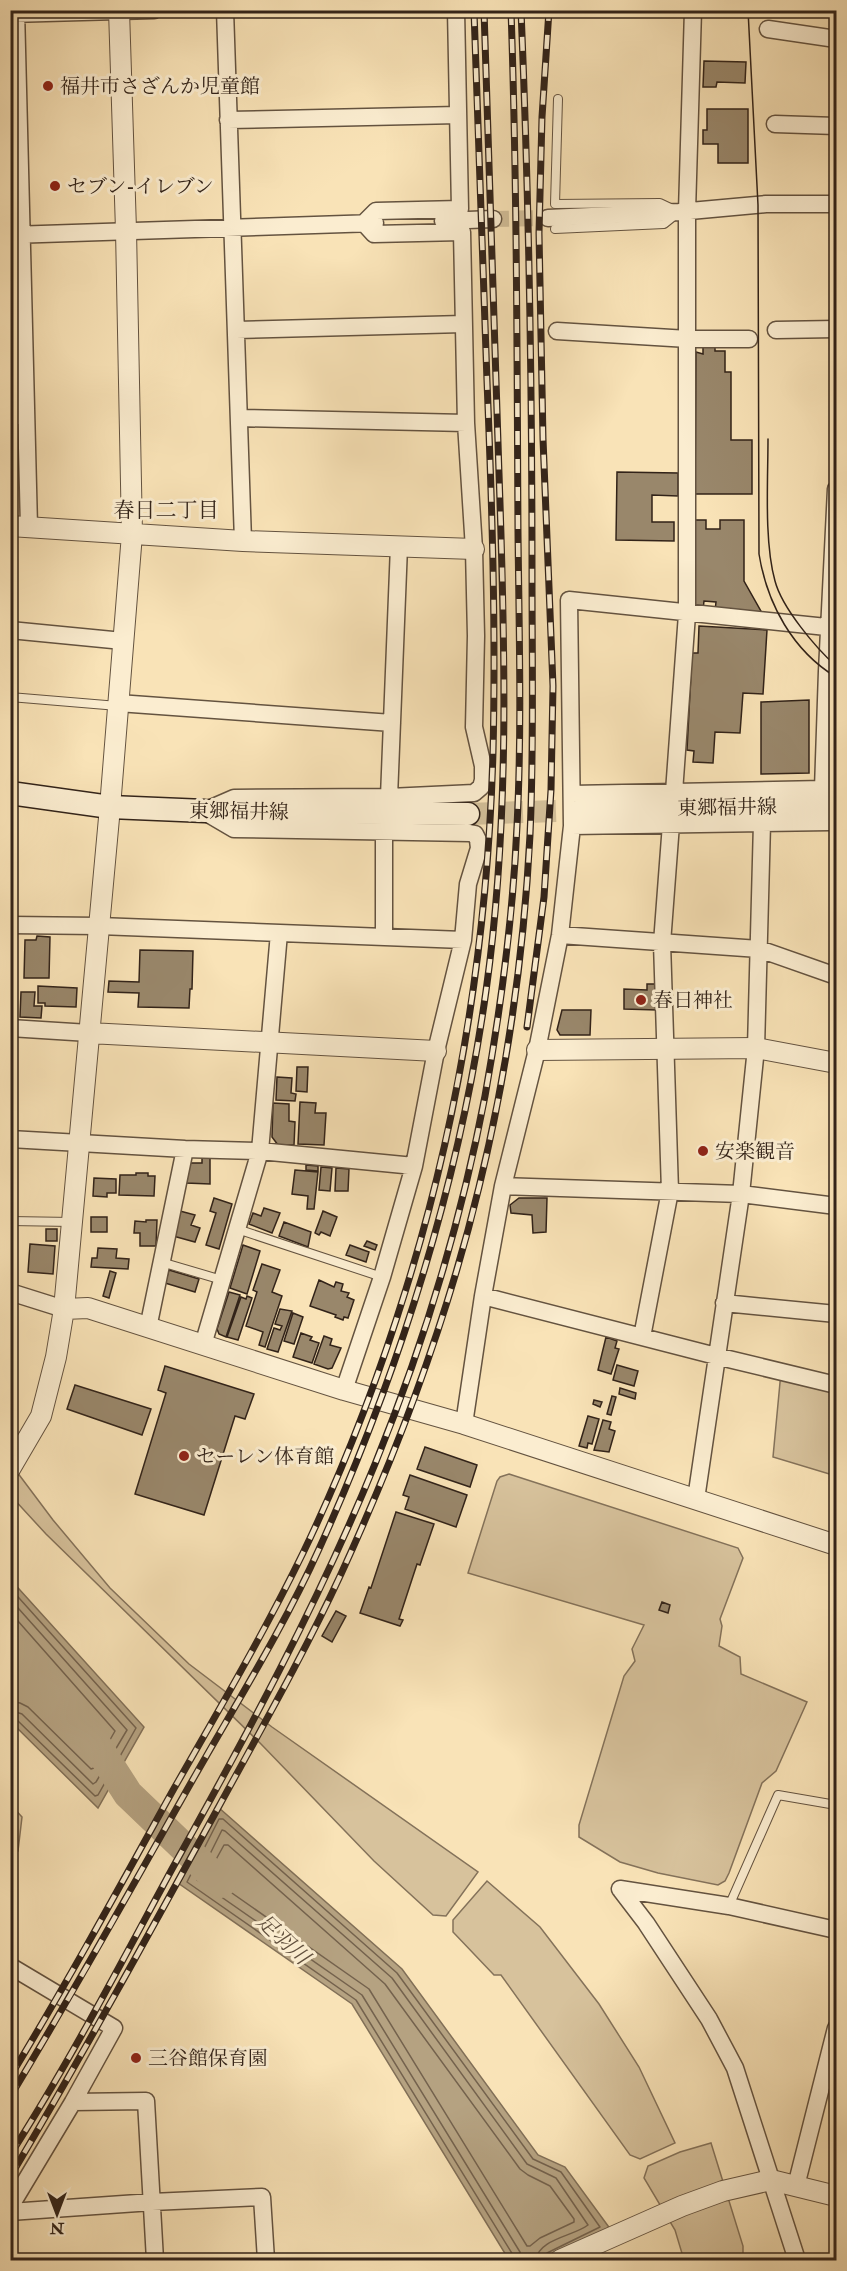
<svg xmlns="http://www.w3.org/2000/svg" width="847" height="2271" font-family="'IM FELL Double Pica','Noto Serif JP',serif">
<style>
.green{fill:#d7c29c;stroke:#84725a;stroke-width:1.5}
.water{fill:#b5a281;stroke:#816f57;stroke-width:1.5}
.pier{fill:#f9e3b7}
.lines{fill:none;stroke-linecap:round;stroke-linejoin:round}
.shore{stroke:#74624d;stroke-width:1.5}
.river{stroke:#b5a281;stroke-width:30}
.building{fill:#99876b;stroke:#322319;stroke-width:1.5}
.minor-tunnel{stroke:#d1bd97;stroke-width:16;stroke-dasharray:16 8;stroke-linecap:butt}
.secondary-tunnel{stroke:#d1bd97;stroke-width:22;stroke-dasharray:22 11;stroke-linecap:butt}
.service-casing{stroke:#645340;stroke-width:10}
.minor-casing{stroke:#645340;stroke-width:19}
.tertiary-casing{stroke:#645340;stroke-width:22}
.secondary-casing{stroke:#322319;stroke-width:25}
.service{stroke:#fbedd0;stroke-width:8}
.minor{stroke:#fbedd0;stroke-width:16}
.tertiary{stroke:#fbedd0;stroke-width:20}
.secondary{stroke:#fbedd0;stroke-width:22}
.tram{stroke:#322319;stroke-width:1.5}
.rail-casing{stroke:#322319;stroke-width:7}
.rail{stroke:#fbedd0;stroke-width:4.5;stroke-dasharray:14;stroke-linecap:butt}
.poi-dot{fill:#8f2418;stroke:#fbedd0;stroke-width:2}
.labels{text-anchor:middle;stroke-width:6;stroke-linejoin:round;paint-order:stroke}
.poi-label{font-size:20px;fill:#322319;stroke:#fbedd0;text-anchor:start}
.street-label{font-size:20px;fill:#322319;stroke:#fbedd0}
.neighbourhood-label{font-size:21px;fill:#322319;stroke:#fbedd0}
.water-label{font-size:21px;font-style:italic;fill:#604f3d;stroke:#fbedd0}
</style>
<rect width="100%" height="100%" fill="#f9e3b7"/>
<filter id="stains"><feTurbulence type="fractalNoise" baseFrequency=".00333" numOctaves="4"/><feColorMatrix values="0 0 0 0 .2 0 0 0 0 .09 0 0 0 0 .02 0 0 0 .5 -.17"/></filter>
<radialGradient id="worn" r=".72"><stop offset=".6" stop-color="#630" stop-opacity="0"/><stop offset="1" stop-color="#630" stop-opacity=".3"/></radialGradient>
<path class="green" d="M781,1372L836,1386V1476L773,1457Z
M11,1464L53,1520L110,1588L189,1664L272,1727L478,1872L446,1916L433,1915L374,1861L261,1744L46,1534L11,1496Z
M509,1474L738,1548L743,1558L720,1619L722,1626L719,1646L740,1657L741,1674L807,1702L776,1771L762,1783L729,1873L725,1881L718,1885L658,1873L620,1862L579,1837V1825L624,1676L635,1661L632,1649L644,1625L468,1573L497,1481L500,1477Z
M11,1805L22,1817L18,1851L11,1850Z
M487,1881L540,1927L599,2004L639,2067L675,2143L640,2159L630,2155L501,1975H494L453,1932V1920Z
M711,2143L743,2246V2260H684L675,2230L644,2178L648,2166L680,2152Z"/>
<path class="water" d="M10,1579L144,1727L98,1808L11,1722Z
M218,1807L402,1969L538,2155L565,2167L611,2230L544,2260H509L352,2004L178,1883Z"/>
<path class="pier" d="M617,2247L620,2248L622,2251L602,2260H593L594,2258Z"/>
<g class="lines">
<path class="shore" d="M10,1588L136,1728L98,1795L95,1796L17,1720L10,1718
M10,1599L127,1730L96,1782L93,1784L22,1714L10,1710
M10,1612L115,1731L94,1768L91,1769L28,1707L20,1703L10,1701
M224,1845H228L385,1984L520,2169L528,2175L550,2186L574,2219V2222L540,2238L530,2246H527L369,1989L209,1877L208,1874Z
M514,2260L513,2255L356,2000L187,1882L219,1819H223L397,1973L533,2159L561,2172L600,2227L547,2253L544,2260
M522,2260L520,2252L362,1995L197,1880L222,1830L225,1831L392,1978L527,2164L556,2178L588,2225C574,2236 538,2239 536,2260"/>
<path class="river" d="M94,1741L128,1794L221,1883"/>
</g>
<path class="building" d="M704,61L746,62L745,83L717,82L716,87H703Z
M707,109H748V163H718V144H703V130H707Z
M703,346H715V351H725V372H731V440H752V494H695L696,352L703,354Z
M617,472L678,473V496L652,495V522H674V541L616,540Z
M693,520H706V529H720V520H744V581L762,613L715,611L716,602L704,601L703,610L693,604Z
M699,626L767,630L763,694L743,693L740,733L715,732L713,763L693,762L694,751L687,750L692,653H698Z
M809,700V773L761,774V702Z
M37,936L50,937L49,978H24L25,940H36Z
M140,950L193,951L192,989H190L189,1008L138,1007L139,993L108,992L109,981L139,982Z
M647,984H658L657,1010L624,1009V989L647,990Z
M38,986L77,988L76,1007L45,1006V1003H38Z
M21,992H35L34,1006H42L41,1018L20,1017Z
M562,1010H591L590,1035H560L557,1030Z
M297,1067H308L307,1092L296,1091Z
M277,1077L292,1078L291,1093L296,1094L295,1101L276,1100Z
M300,1102L316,1103L315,1113H326L324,1145L298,1144Z
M273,1103L289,1104V1121L295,1122L294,1145H278L272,1137Z
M202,1158H210V1184L186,1183L187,1163H202Z
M306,1165L318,1166V1171L306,1170Z
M321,1167L332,1168L330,1191L319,1190Z
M336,1168L349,1169L348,1191H335Z
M295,1170L318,1172L314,1209H307L308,1196L292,1194Z
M136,1173H148V1176H155L154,1196L119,1195L120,1175H136Z
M94,1178L116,1179V1193H107V1197L93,1196Z
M214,1198L232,1204L219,1249L206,1245L216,1213L210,1211Z
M519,1198H547L546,1232L533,1233L532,1215L511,1213L510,1205Z
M264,1208L280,1213L272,1233L249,1224L253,1213L261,1216Z
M180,1211L195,1215L191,1225L200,1228L195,1242L173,1236Z
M323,1211L337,1217L330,1236L321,1232L319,1235L315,1233Z
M91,1217H107V1232H91Z
M146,1220H157L156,1246H140V1233H134L135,1221L146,1222Z
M284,1222L311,1232L308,1247L279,1236Z
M46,1229H57V1241H46Z
M367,1241L377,1245L375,1250L364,1246Z
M30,1244L55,1246L53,1274L28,1272Z
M243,1245L260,1251L247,1294L230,1288Z
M350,1245L369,1252L366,1262L346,1255Z
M98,1248L117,1249L116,1258L129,1259L128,1269L91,1267L92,1258H97Z
M262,1264L280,1270L272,1292L282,1296L265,1347L259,1345L263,1332L246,1326L257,1292L253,1290Z
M169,1270L199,1279L195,1292L165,1283Z
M110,1271L116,1273L109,1298L103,1296Z
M319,1280L334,1287L336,1282L343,1284L341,1291L349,1293L347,1297L354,1300L348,1318L344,1317L343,1320L335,1317L336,1315L310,1306Z
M229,1292L240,1295L226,1337L219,1334L217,1329Z
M247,1296L252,1298L238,1340L227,1337L241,1297L246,1299Z
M280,1309L292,1311L278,1352L267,1349L274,1328L280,1330L282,1326L275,1324Z
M293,1313L303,1317L294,1344L284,1341Z
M301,1333L312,1337L310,1340L319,1343L312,1363L293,1357Z
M324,1336L332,1339L330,1345L341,1348L332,1368L328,1369L314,1364Z
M606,1337L617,1341L615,1348L619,1349L611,1374L598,1370Z
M617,1365L638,1371L634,1386L613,1380Z
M165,1366L254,1394L245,1419L235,1416L204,1515L135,1494L166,1393L158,1390Z
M75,1385L151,1409L142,1435L67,1409Z
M620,1388L636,1393L635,1399L619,1394Z
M612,1396L616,1397L611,1415L607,1414Z
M594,1400L602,1402L600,1407L593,1404Z
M588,1416L599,1419L592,1444L588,1443L587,1448L579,1446Z
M603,1420L611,1422L609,1429L615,1431L609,1452L594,1450Z
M425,1447L477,1465L470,1487L417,1469Z
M410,1475L467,1495L456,1527L405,1509L409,1497L403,1495Z
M396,1512L434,1524L420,1565L417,1564L399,1619L403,1620L400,1626L360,1613L369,1587L371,1588Z
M662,1602L670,1605L668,1613L659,1610Z
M336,1611L346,1616L332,1642L322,1636Z"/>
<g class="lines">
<path class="minor-tunnel" d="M493,219L548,218"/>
<path class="secondary-tunnel" d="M468,814L582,810"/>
<defs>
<path id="service" d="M555,229L664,224L679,212L660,203L555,204L558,99
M10,697L118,706
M10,1221L72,1222
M237,1229L382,1277
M161,1262L222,1280
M729,1906L778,1795L836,1805"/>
<path id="minor" d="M16,10L29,527
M225,10L243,541
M10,14L154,10
M768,29L836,39
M228,120L458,115
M775,124L836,126
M548,218L679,212L766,204H836
M443,221L493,219
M11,235L375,223
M236,330L463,324
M776,330L836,329
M557,331L688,339H749
M10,416H26
M239,418L466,423
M10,630L123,641
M118,703L392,723
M823,789L827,671L836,489
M674,792L687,614V211L693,10
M572,794L823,789L836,796
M389,797L399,546
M211,808L234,798L389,797L474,793L481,787L483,780V766L474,727L476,636L474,549L466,423L462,232L374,234L364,223L376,211L460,209L456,10
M205,812L234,829L470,833L475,834L478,840L479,848L468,884L463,940L436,1051L414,1166L382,1277L344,1390
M572,826L830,822L836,816
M384,831V937
M10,925L99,926L463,940
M560,935L759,949L836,976
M10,1028L89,1033
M10,1139L185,1149L260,1151L414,1166
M503,1186L741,1194L836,1206
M10,1292L64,1309
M483,1296L716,1356L836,1385
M724,1303L836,1314
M148,1328L185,1149
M642,1337L670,1191L662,943L671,824
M203,1345L260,1151L279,933
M464,1424L483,1296L503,1186L537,1050L560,935L572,826L569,600L836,628
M696,1499L741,1194L756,1048L762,823
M620,1889L646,1923L709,2019L735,2068L797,2260
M620,1889L729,1906L836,1930
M10,1966L114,2028L73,2102
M796,2186L836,2028
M10,2207L73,2102L146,2101L155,2260
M10,2212L152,2202L262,2197L266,2260"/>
<path id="tertiary" d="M10,526L243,541L474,549
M89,1033L436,1051
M537,1050L756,1048L836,1063
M64,1309L88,1308L344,1390L464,1424L836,1545
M10,1469L41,1416L56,1357L64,1309L110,807L132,534L126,230L119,10
M560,2260L682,2206L723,2191L771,2180L836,2196"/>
<path id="secondary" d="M10,793L110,807L205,811L468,814
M582,810L836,806"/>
</defs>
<use href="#service" class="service-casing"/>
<use href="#minor" class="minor-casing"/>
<use href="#tertiary" class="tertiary-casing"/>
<use href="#secondary" class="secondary-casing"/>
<use href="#service" class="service"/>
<use href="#minor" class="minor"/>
<use href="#tertiary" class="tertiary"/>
<use href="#secondary" class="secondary"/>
<path class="tram" d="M748,10L758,205L759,554C767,604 793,651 836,677
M768,439C768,481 764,542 775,581C782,608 816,648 836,666"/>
<defs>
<path id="rail" d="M527,1027L544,897L551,790L553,686L543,439L539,233L542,117L549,10
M10,2077C67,1983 119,1888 172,1792C217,1713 263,1635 303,1553C344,1468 378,1379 406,1289C460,1116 488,933 493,752C496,628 492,505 487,381C483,258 478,134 474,10
M10,2097C73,1993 132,1887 192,1781C235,1705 283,1629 319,1549C399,1372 459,1184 486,991C510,820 505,646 499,473C494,319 489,165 484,10
M10,2155C69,2063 120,1965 172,1869C245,1738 318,1604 375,1464C423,1346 461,1222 485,1096C501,1007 513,916 517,826C522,728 519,630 518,532C517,358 517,184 511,10
M10,2177C82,2056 150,1932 218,1808C260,1731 304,1654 341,1574C398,1450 447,1320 479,1187C507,1073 524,952 530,835C534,748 532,660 532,572C532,385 529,198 521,10"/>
</defs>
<use href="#rail" class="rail-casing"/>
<use href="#rail" class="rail"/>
</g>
<g class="poi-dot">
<circle cx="48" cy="86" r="6"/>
<circle cx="55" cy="186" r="6"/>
<circle cx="641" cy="1000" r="6"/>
<circle cx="703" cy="1151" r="6"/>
<circle cx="184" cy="1456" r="6"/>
<circle cx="136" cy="2058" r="6"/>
</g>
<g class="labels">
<g class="poi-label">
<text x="60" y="93">福井市さざんか児童館</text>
<text x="67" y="193">セブン-イレブン</text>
<text x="653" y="1007">春日神社</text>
<text x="715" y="1158">安楽観音</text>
<text x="196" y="1463">セーレン体育館</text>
<text x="148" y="2065">三谷館保育園</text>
</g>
<g class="street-label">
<text transform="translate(727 807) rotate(-1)" y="7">東郷福井線</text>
<text transform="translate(239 811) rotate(1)" y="7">東郷福井線</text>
</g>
<g class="neighbourhood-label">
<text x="166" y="517">春日二丁目</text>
</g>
<g class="water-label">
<text transform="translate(283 1939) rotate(43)" y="7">足羽川</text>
</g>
</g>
<rect width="847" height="2271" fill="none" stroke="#f9e3b7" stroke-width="36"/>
<rect x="12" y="12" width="823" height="2247" fill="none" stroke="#322319" stroke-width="3"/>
<rect x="18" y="18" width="811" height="2235" fill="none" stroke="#322319" stroke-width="1.5"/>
<g transform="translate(57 2214) rotate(180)" stroke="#fbedd0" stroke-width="4.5" paint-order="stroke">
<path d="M0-4.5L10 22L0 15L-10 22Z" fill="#322319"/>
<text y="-9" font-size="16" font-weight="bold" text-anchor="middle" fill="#322319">N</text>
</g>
<rect width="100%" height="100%" filter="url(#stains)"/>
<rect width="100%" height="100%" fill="url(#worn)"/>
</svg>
